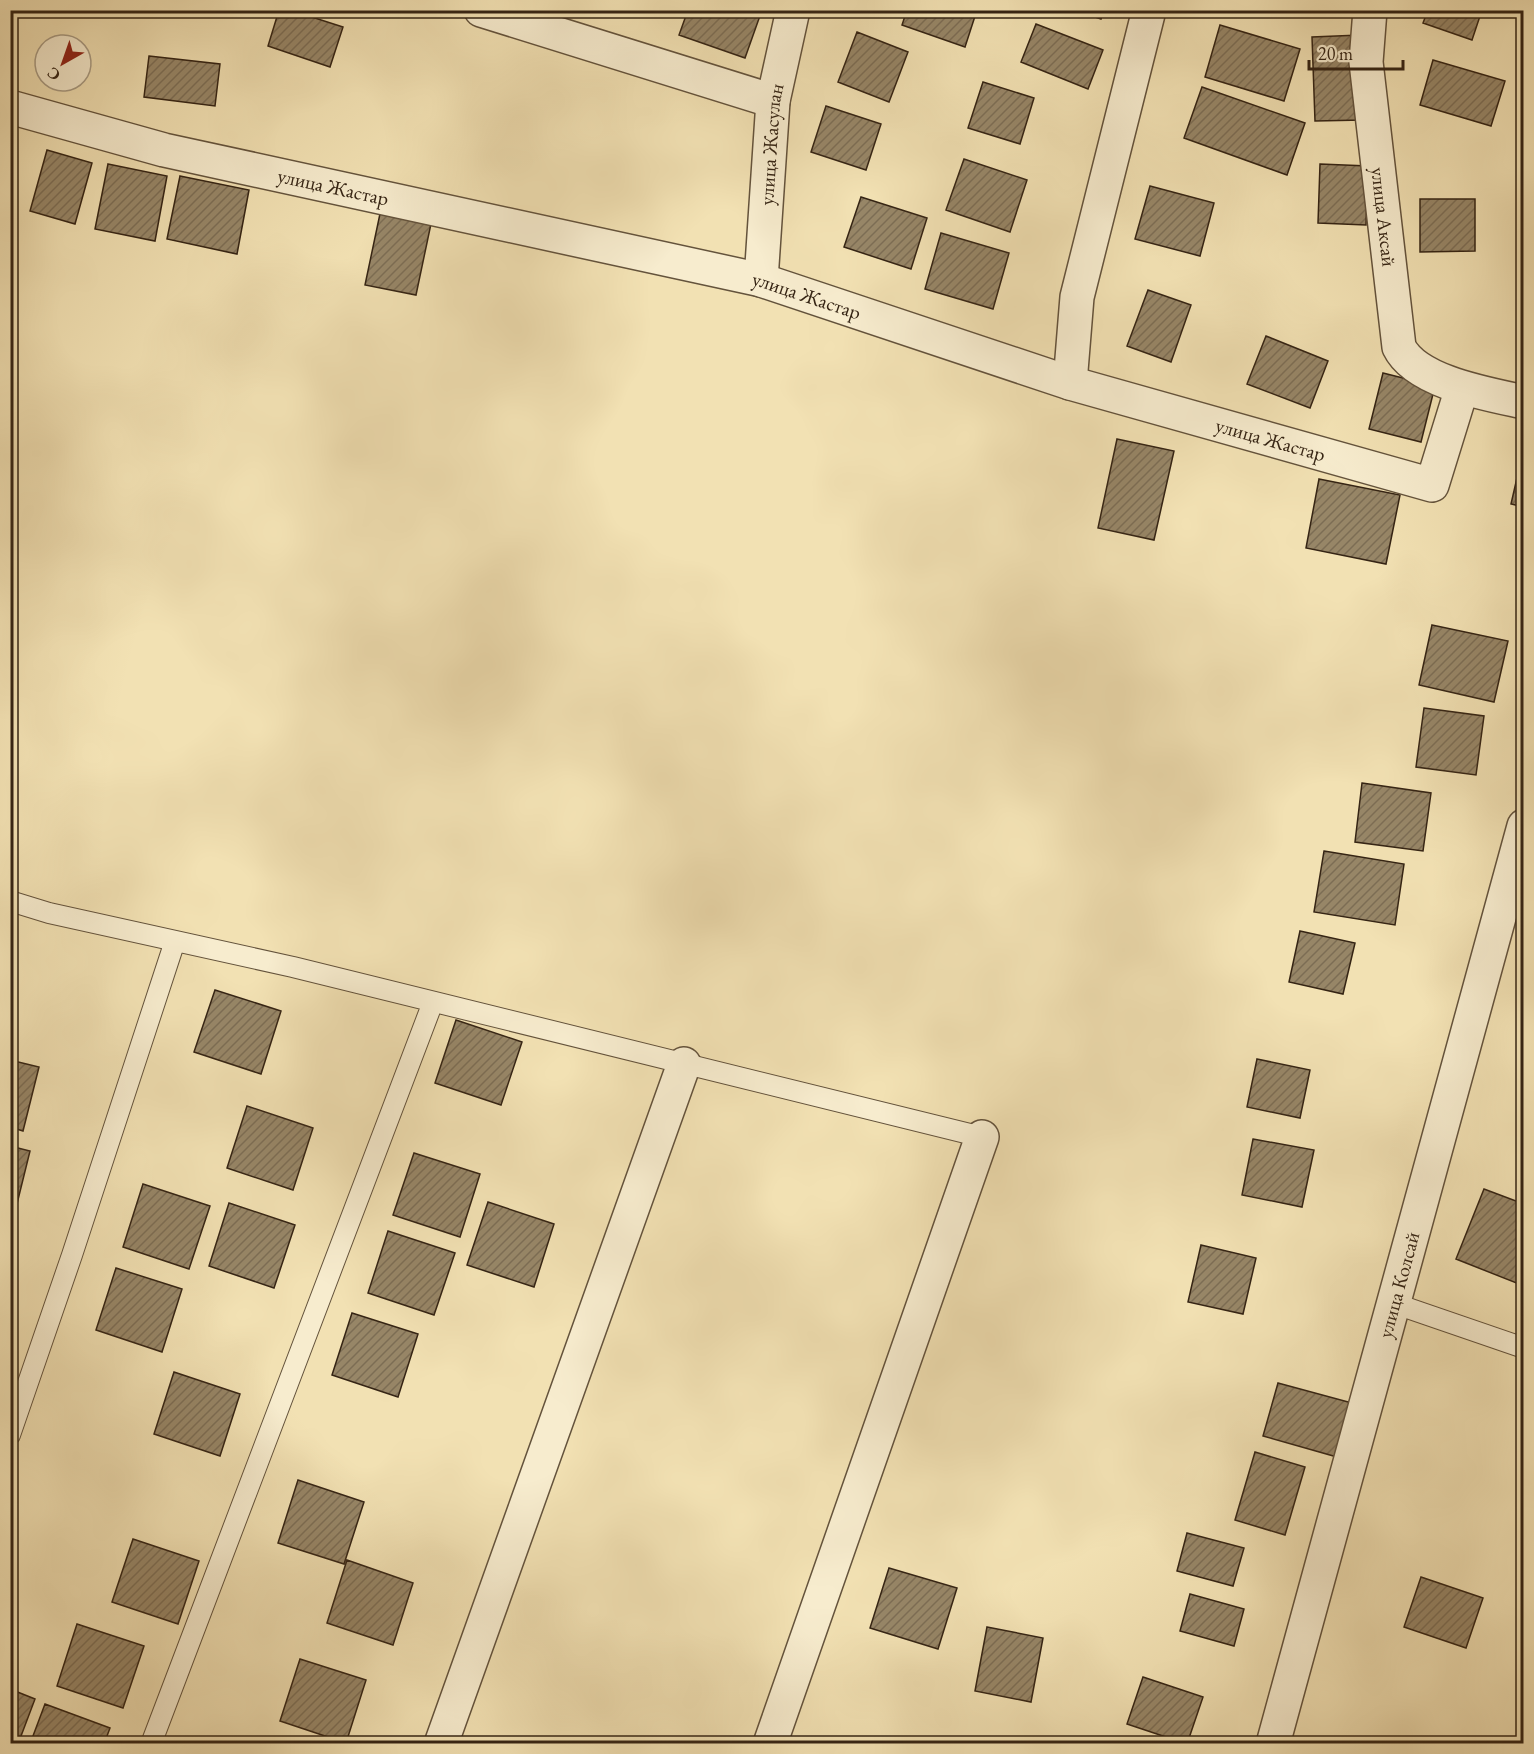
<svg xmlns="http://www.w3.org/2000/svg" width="1534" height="1754" font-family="'EB Garamond',serif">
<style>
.building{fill:url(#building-hatch);stroke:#352414;stroke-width:1.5}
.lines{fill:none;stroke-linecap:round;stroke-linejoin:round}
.service-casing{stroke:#64533c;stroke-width:22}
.minor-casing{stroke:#64533c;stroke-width:36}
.service{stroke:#f7ecce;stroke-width:20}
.minor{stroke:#f7ecce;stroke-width:33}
.labels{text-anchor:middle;stroke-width:5;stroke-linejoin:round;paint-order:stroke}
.street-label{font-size:20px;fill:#352414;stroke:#f7ecce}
</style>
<defs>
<pattern id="building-hatch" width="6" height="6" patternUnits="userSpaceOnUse" patternTransform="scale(1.5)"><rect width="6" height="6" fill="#978667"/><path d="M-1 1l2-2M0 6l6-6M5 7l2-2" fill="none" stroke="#7c6d54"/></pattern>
</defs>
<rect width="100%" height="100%" fill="#f2e1b3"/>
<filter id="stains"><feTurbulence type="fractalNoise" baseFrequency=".00333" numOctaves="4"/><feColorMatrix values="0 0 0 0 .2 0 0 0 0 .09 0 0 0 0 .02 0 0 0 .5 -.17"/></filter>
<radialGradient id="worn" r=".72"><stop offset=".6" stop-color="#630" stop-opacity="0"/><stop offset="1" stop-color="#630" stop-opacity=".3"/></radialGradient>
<path class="building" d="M279,10H290L343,27L330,67L268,46Z
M688,10H762L745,58L679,35Z
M907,10H977L965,47L902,25Z
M1075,10H1104L1101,19Z
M1428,10H1482L1472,40L1423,23Z
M1036,24L1103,50L1088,89L1021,62Z
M1220,25L1300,49L1284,101L1205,77Z
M857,32L908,52L889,102L838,82Z
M1360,35L1363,120L1315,121L1312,37Z
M149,56L220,64L215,106L144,97Z
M1433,60L1505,81L1491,126L1420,105Z
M983,82L1034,98L1020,144L968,128Z
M1202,87L1305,123L1287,175L1184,138Z
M826,106L881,124L866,170L811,152Z
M47,150L92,163L75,224L30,211Z
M964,159L1027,180L1010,232L946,210Z
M108,164L167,176L155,241L95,229Z
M1320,164L1368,166L1366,225L1318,223Z
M180,176L249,190L237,254L167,239Z
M1150,186L1214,203L1200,256L1135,239Z
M861,197L927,218L911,269L844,247Z
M1420,199H1475V251L1420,252Z
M381,209L432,219L416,295L365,285Z
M941,233L1009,253L993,309L925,289Z
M1148,290L1191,305L1171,362L1127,346Z
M1266,336L1328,361L1310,408L1247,384Z
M1383,373L1435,386L1421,442L1369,429Z
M1117,439L1174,451L1154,540L1098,528Z
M1522,456H1524V507L1511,504Z
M1319,479L1400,495L1386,564L1306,548Z
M1432,625L1508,641L1494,702L1419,685Z
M1424,708L1484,716L1476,775L1416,767Z
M1362,783L1431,793L1423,851L1355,842Z
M1324,851L1404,864L1395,925L1314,912Z
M1300,931L1355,943L1343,994L1289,982Z
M215,990L281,1011L261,1074L194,1052Z
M456,1020L522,1042L501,1105L435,1083Z
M1257,1059L1310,1070L1300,1118L1247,1107Z
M10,1060L39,1067L23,1131L10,1127Z
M247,1106L313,1128L293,1190L227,1168Z
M1253,1139L1314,1150L1302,1207L1242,1195Z
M10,1146L30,1151L14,1216H10Z
M414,1153L480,1174L460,1237L393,1215Z
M143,1184L210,1206L189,1269L123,1247Z
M1484,1189L1524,1204V1286L1456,1259Z
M488,1202L554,1224L534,1287L467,1265Z
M229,1203L295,1225L274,1288L209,1266Z
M388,1231L455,1253L434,1315L368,1293Z
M1201,1245L1256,1258L1243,1314L1188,1302Z
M116,1268L182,1289L162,1352L96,1330Z
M352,1313L418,1334L398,1397L332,1375Z
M174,1372L240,1394L220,1456L154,1434Z
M1278,1383L1352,1403L1337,1457L1263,1436Z
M1255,1452L1305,1467L1285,1535L1235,1520Z
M298,1480L364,1502L344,1564L278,1543Z
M1187,1533L1244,1548L1233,1586L1177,1571Z
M133,1539L199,1561L178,1624L112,1602Z
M347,1560L413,1583L393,1645L327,1623Z
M889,1568L957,1588L938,1649L870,1628Z
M1421,1577L1483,1598L1466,1648L1404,1627Z
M1190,1594L1244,1609L1234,1646L1180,1631Z
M77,1624L144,1646L123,1708L57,1686Z
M987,1627L1043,1638L1031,1702L975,1691Z
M300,1659L366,1680L346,1743L280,1721Z
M1143,1677L1203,1697L1187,1744L1127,1724Z
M10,1689L35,1699L18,1744H10Z
M45,1704L110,1728L104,1744H30Z"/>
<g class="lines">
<defs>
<path id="service" d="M10,901L49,913L293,967L982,1137
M1393,1303L1524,1348
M10,1435L72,1255L175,941
M151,1744L433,1002"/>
<g id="minor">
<path d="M481,10L773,101"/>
<path id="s1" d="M1370,10L1366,62L1399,347C1416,382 1487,394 1524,402"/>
<path id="s2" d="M10,107L164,150L761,280L1070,383L1432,485L1462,388"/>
<path id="s3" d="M761,280L773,101L793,10"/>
<path d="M1070,383L1077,297L1149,10"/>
<path d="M441,1744L684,1064"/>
<path d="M770,1744L982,1137"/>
<path id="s4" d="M1273,1744L1524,826"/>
</g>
</defs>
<use href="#service" class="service-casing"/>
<use href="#minor" class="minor-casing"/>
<use href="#service" class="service"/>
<use href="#minor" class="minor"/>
</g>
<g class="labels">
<g class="street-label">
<text dy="7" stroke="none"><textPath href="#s3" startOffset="136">улица Жасулан</textPath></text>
<text dy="7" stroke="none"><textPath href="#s2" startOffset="333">улица Жастар</textPath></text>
<text dy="7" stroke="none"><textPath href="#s1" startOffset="208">улица Аксай</textPath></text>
<text dy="7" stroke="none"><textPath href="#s2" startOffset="819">улица Жастар</textPath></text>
<text dy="7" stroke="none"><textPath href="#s2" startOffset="1305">улица Жастар</textPath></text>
<text dy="7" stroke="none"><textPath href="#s4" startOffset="476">улица Колсай</textPath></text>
</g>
</g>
<rect width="1534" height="1754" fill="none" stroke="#f2e1b3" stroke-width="36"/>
<rect x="12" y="12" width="1510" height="1730" fill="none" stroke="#352414" stroke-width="3"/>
<rect x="18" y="18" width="1498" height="1718" fill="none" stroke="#352414" stroke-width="1.5"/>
<g transform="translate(63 63) rotate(220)"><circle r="28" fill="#f7ecce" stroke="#a99c84" stroke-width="1.5"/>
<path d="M0-4.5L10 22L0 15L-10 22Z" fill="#8f2418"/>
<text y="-9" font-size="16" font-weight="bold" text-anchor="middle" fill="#352414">С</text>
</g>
<path d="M1309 60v9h94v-9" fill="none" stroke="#352414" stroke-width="3"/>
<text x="1318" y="60" font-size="18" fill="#352414" stroke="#f7ecce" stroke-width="4.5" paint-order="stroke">20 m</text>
<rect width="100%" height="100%" filter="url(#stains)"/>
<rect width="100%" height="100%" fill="url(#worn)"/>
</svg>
